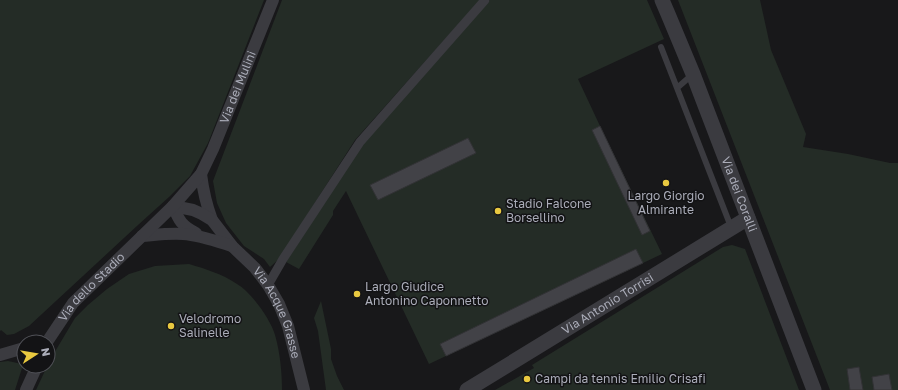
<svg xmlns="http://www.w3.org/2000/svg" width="898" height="390" font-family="'Golos Text',sans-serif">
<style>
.green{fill:#242c26}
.building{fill:#424247;stroke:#323235}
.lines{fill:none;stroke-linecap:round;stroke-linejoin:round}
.service{stroke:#3b3b40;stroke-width:6}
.pedestrian{stroke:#3b3b40;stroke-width:9}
.minor{stroke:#3b3b40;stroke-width:12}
.tertiary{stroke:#3b3b40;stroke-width:15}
.poi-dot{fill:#e9c940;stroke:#131315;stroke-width:1.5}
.labels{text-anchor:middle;stroke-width:3;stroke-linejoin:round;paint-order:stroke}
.street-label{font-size:12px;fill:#abadb9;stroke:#131315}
.poi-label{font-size:12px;fill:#abadb9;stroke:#131315;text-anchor:start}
</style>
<rect width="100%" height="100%" fill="#18181a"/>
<path class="green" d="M0,0H264L208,143L190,176L169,197L138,225L29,326L14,334L7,335L1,330L0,331Z
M282,0H480L355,140L279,259L270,267L264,259L244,246L226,223L217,203L213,181Z
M490,0H647L664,39L578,79L600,126L662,254L429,364L346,191L333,211V215L299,269L286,262L362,145Z
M678,0H760L771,50L806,134L803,147L848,154L890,163H898V390H830Z
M732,245L745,249L799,390H495L534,368L532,365L723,247Z
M189,264C206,269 222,274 237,284C251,292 271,320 275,335C280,352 282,372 282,390H36L50,360L75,318L88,305L107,289L129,274L155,266Z
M321,301L331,349V359L337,376L344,390H326L318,331L314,318Z
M8,361L22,364V368L15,390H0V362Z"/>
<path class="building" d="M600,126L650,231L642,235L592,130Z
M468,138L476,153L378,200L370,185Z
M636,249L643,263L446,356L440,344Z
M859,367L863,390H850L847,369Z
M889,374L892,390H874L872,377Z"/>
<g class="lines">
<path class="service" d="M661,47L677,88
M693,74L677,88L731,227"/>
<path class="pedestrian" d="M268,285L283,259L360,142L485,0"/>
<g class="minor">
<path d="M201,174C203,190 206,204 212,220"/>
<path id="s1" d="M173,206L193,210L202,214L212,220L232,246L255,268L268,285L279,304L288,326L304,390"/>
<path d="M173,206C179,221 182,226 196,233"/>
<path d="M142,236C155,235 169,233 183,234C199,235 216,241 232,246"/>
<path id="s2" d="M47,342L73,303L173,206L201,174L213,149L273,0"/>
<path d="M0,355L24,348"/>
<path d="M26,390L37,366"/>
</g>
<g class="tertiary">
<path id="s3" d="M662,0L668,14L693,74L814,390"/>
<path id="s4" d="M467,390L748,218"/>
</g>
</g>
<g class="poi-dot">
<circle cx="666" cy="183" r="4"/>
<circle cx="498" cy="211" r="4"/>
<circle cx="357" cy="294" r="4"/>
<circle cx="171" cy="326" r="4"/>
<circle cx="527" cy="379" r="4"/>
</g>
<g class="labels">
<g class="street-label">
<text dy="4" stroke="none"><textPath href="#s2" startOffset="323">Via dei Mulini</textPath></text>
<text dy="4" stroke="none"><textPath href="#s3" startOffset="209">Via dei Coralli</textPath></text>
<text dy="4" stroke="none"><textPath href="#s2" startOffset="71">Via dello Stadio</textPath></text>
<text dy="4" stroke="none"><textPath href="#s4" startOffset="165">Via Antonio Torrisi</textPath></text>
<text dy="4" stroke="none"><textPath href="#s1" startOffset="157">Via Acque Grasse</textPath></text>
</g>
<g class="poi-label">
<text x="666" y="200" text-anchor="middle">Largo Giorgio<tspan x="666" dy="14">Almirante</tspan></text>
<text x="506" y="208">Stadio Falcone<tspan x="506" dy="14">Borsellino</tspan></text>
<text x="365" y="291">Largo Giudice<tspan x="365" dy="14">Antonino Caponnetto</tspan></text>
<text x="179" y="323">Velodromo<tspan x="179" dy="14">Salinelle</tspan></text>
<text x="535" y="383">Campi da tennis Emilio Crisafi</text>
</g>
</g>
<g transform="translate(36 354) rotate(78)"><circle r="19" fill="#131315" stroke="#505157"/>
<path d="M0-3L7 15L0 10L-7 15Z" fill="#e9c940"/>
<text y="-6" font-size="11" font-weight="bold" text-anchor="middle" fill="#abadb9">N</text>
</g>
</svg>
